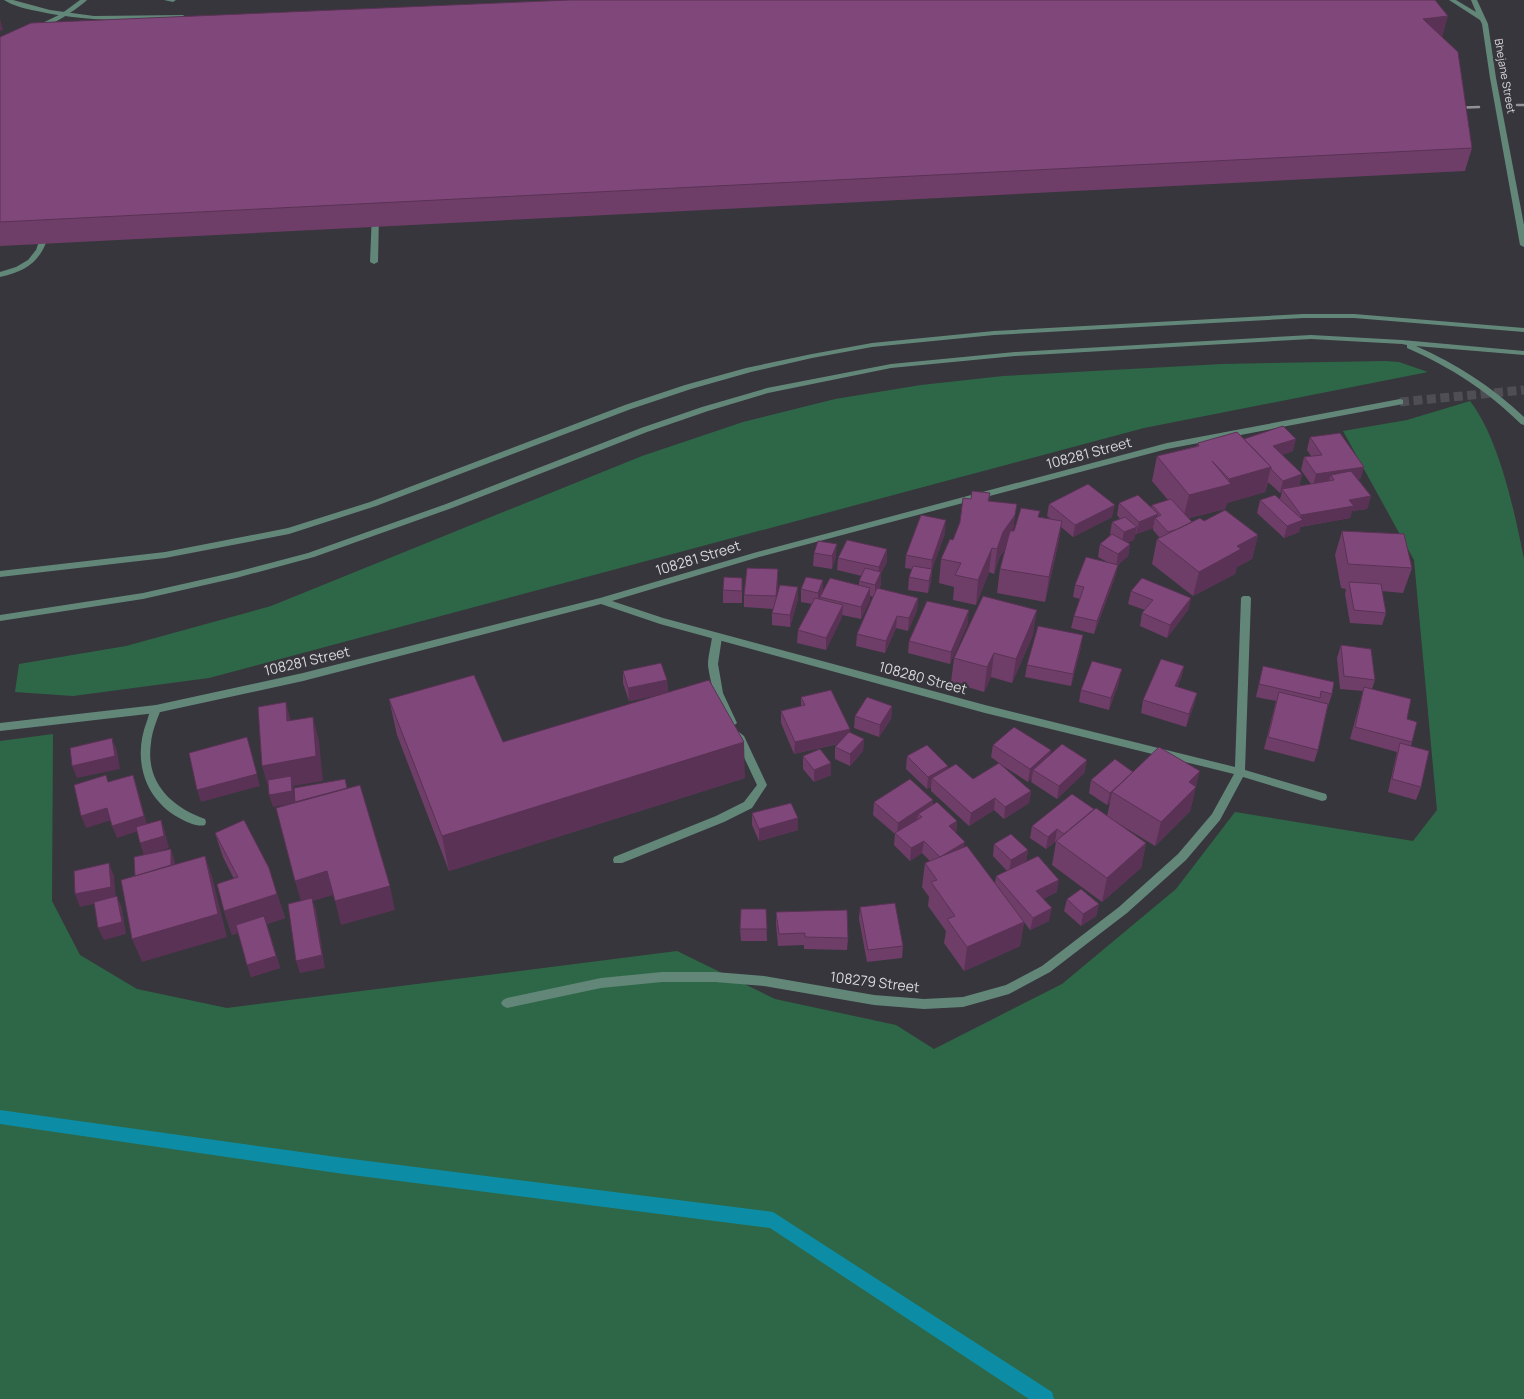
<svg xmlns="http://www.w3.org/2000/svg" width="1524" height="1399" font-family="Manrope,sans-serif">
<style>
.green{fill:#2e6747}
.lines{fill:none;stroke-linecap:round;stroke-linejoin:round}
.stream{fill:#0d8da5;fill-rule:evenodd}
.minor-tunnel{stroke:#4f4e54;stroke-width:9;stroke-dasharray:9 4.5;stroke-linecap:butt}
.service{fill:#628779;fill-rule:evenodd}
.minor{fill:#628779;fill-rule:evenodd}
.tertiary{fill:#628779;fill-rule:evenodd}
.rail{stroke:#929196;stroke-width:2.5}
.wall{fill:#6e3e69}
.shaded-wall{fill:#5a3255}
.building{fill:#80487a;stroke:#5a3255}
.labels{text-anchor:middle;stroke-width:4.5;stroke-linejoin:round;paint-order:stroke}
.far-street-label{font-size:11px;fill:#d9d8dc;stroke:#37363c}
.street-label{font-size:14px;fill:#d9d8dc;stroke:#37363c}
</style>
<rect width="100%" height="100%" fill="#37363c"/>
<path class="green" d="M1385,361L1399,362L1428,372L1144,428L209,678L73,696L15,692L19,664L126,646L271,606L642,456L743,422L835,399L921,385L1003,376L1222,364Z
M1470,401C1499,438 1515,513 1524,559V1399H0V741L53,734L52,901L80,955L137,989L227,1008L677,951L775,999L896,1025L934,1049L1062,984L1176,889L1235,812L1413,841L1437,810L1414,560L1343,431L1407,420Z"/>
<g class="lines">
<path class="stream" d="M0,1110L344,1158L773,1212L1052,1392L1054,1399H1029L770,1228L344,1174L0,1124Z"/>
<path class="minor-tunnel" d="M1400,402L1524,390"/>
<path class="service" d="M80,0H87C79,8 41,34 32,28L61,14Z
M372,213H375L379,215L378,262L374,264L370,262Z
M43,230H46L50,232C41,261 29,270 0,277V272L16,267L28,260L36,250Z
M717,634L722,637L718,664L723,693L737,723L732,727C720,723 709,677 708,665C708,656 711,646 712,637Z
M156,705L161,709C157,720 152,731 151,743C145,782 171,807 205,819L206,822L205,825C198,827 189,823 183,820C144,801 132,759 147,721C149,715 150,707 156,705Z
M739,732L744,736L767,785L752,808L724,822L622,863H614L613,860L614,857L716,816L744,802L757,785L734,736Z"/>
<path class="minor" d="M4,0H13L50,10L94,16L183,15L186,17L183,19C134,21 85,22 37,11C26,9 13,6 4,0Z
M164,0H176L173,2Z
M1400,399L1403,400V404L1167,449L759,557L612,601L663,618L985,705L1235,767L1241,598L1243,596H1249L1251,598L1245,770L1326,794L1327,797L1326,800L1322,801L1243,777L1220,820L1186,860L1127,913L1050,972L1009,994L963,1007L924,1009L874,1005L764,986L715,982H662L601,988L507,1008L503,1006L501,1003L503,1000L507,998L601,978L662,972H715L764,976L874,995L924,999L963,997L1006,985L1042,966L1119,907L1178,854L1212,814L1234,774L985,713L660,624L601,604L303,681L156,713L0,731V723L156,705L303,673L600,598L757,552L1167,443Z"/>
<path class="tertiary" d="M1449,0H1456L1476,12L1471,0H1477L1488,24L1496,78L1524,225V247L1520,245L1490,78L1482,24L1480,20Z
M1303,314H1354L1524,328V332L1354,318H1303L994,335L872,347L812,358L751,372L691,389L631,409L376,506L289,534L165,558L0,577V571L165,552L288,528L370,502L625,405L685,385L746,368L812,354L872,343L994,331Z
M1311,335L1402,340L1524,351V355L1416,346C1457,364 1492,387 1524,417V425L1521,424C1486,390 1452,368 1407,348V345L1402,344L1311,339L1015,356L891,368L768,393L708,411L647,432L452,508L314,557L236,578L143,599L0,621V615L143,593L236,572L308,553L446,504L641,428L702,407L767,388L891,364L1015,352Z"/>
<path class="rail" d="M1517,105H1524
M1452,108L1479,107"/>
</g>
<path class="wall" d="M0,37L1442,38L1472,148L1465,171L0,246Z
M1310,437L1364,467L1360,479H1358L1371,496L1367,509L1352,511L1350,518L1300,527L1299,532L1284,538L1257,513L1260,500L1280,499L1282,492L1280,493L1268,482L1265,492L1227,503L1225,509L1189,518L1192,522L1204,521L1258,535L1252,559L1237,567L1235,574L1193,596L1152,564L1157,539L1160,538L1153,530V528L1136,534H1135L1134,540L1127,542L1130,544L1128,556L1118,565L1115,577L1094,634L1071,628L1074,616L1080,599L1073,597L1075,585L1109,563L1098,557L1100,544L1111,535L1110,534L1112,522L1120,519L1117,515L1119,503L1151,508L1152,505L1168,500L1152,481L1157,456L1197,446L1198,443L1244,439L1293,451L1282,455L1302,474L1299,486L1311,484L1301,470L1304,457L1311,456L1307,450Z
M990,493L989,501L1015,515L1013,531L1039,517L1051,519L1047,516L1049,504L1112,517L1073,537L1061,527L1058,545L1045,602L997,593L1000,569L1006,548L1000,556L994,574L989,572L976,605L953,600L954,587L939,583L941,559L953,540L971,499Z
M1342,531L1412,568L1403,593L1382,591L1386,613L1382,625L1350,623L1345,594L1346,589L1341,588L1335,555Z
M945,533L932,569L931,581L928,593L908,590L909,577L912,569L905,568L906,555Z
M814,553L836,556L832,569L813,566Z
M838,558L887,562L881,573V584L879,589L918,598L917,610L908,631L896,628L885,653L856,646L857,634L873,597L870,596V600L861,619L842,615V617L826,650L797,643L798,630L812,604L801,602V589L823,591L859,585V581L862,576L837,570Z
M778,581L777,598L798,599L790,627L772,625V613L774,609L744,607V595Z
M723,590H742V603H723Z
M1131,591L1191,598L1188,610L1167,638L1140,626L1142,613L1145,610L1128,604Z
M968,623L950,664L908,653L909,641Z
M1033,635L1012,683L991,677L984,692L951,682L954,658Z
M1341,645L1375,680L1372,689L1407,719L1412,742L1411,746L1421,787L1416,800L1388,792L1397,752L1350,739L1363,691L1340,689L1337,658Z
M1081,647L1071,686L1025,677L1027,665Z
M1184,666L1181,678L1177,687L1197,693L1194,705L1186,727L1141,713L1143,700Z
M1263,666L1332,694L1328,706L1318,750L1314,762L1264,749L1276,701L1256,697Z
M623,671L667,680L668,693L629,701L623,683Z
M1119,682L1109,710L1079,702L1081,690Z
M801,697L850,732L864,739L863,751L850,766L835,759V747L838,744L794,754L781,723V711L801,706Z
M389,699L503,742L745,778L449,871L397,735Z
M892,706L891,719L879,737L854,728L855,716Z
M993,745L1051,750L1050,755L1085,772L1057,799L1031,782L1032,778L1028,782L1000,764L1031,791L1029,803L1004,819L994,810L969,826L931,791V787L927,789L906,769L907,756L948,769L973,779L999,763L991,757Z
M803,756L831,763V775L814,782L803,769Z
M1133,772L1194,795L1190,811L1155,846L1108,817L1146,843L1141,868L1102,902L1052,865L1056,842H1055L1046,849L1030,838L1032,826L1094,809L1107,816L1110,803L1107,805L1089,793L1091,780Z
M933,800V805L957,821L956,833L964,847L995,884L996,876L1007,871L993,856L994,844L1028,850L1026,862L1057,892L1043,899L1049,921L1030,930L1024,922L1020,946L964,971L944,943L946,931L928,906L929,897L922,887L925,863L930,861L922,853L910,861L894,845L895,834L873,815L874,802Z
M752,813L798,830L759,841L752,825Z
M215,833L277,894L285,918L267,924L280,968L251,977L238,933L232,935L224,911L234,879L223,857Z
M1067,899L1099,904L1096,916L1081,926L1064,911Z
M860,907L903,946L902,958L867,962L859,919Z
M766,909L767,941H741L740,929Z
M776,912L848,938L847,950L804,949V945L778,946L776,924Z"/>
<path class="shaded-wall" d="M1448,16L1442,38L1423,19Z
M0,19L3,30L0,31Z
M1296,439L1293,451L1270,459L1273,446Z
M1271,467L1265,492L1227,503L1225,509L1183,519L1189,495L1228,485L1229,479Z
M1364,467L1360,479L1333,483L1334,480L1331,475L1328,484L1313,487L1316,474Z
M1302,474L1299,486L1282,489V492L1280,493L1283,481Z
M1371,496L1367,509L1352,511L1350,518L1300,527L1299,532L1284,538L1287,526L1299,521L1301,515L1349,500Z
M1115,505L1112,517L1073,537L1075,525Z
M1158,514L1157,519L1155,518L1153,528L1136,534L1139,522Z
M1015,515L1012,539L1000,556L994,574L997,549L1003,532Z
M946,520L945,533L931,573L932,560Z
M1062,521L1058,545L1045,602L1049,577Z
M1137,527L1134,540L1121,545L1124,532Z
M1258,535L1252,559L1237,567L1235,574L1193,596L1199,572L1237,546Z
M837,544L836,556L832,569V556Z
M1130,544L1128,556L1118,565L1115,577L1094,634L1097,621L1116,567L1118,554Z
M992,548L989,572L976,605L978,580Z
M887,549V562L881,573V584L875,598V585L878,578L879,567Z
M778,569V581L776,609V596Z
M932,569L931,581L928,593L929,581Z
M823,580V592L820,597V600L818,605V593Z
M798,587V599L790,627V615Z
M870,588V600L861,619V607Z
M918,598L917,610L908,631L909,618Z
M1191,598L1188,610L1167,638L1170,625Z
M843,605L842,617L826,650V638Z
M969,610L968,623L950,664L951,652Z
M1037,610L1033,635L1012,683L1016,659Z
M897,616L896,628L885,653L886,641Z
M1083,635L1081,647L1071,686L1073,674Z
M994,653L991,677L984,692L987,667Z
M1184,666L1181,678L1172,699L1175,686Z
M1122,669L1119,682L1109,710L1111,698Z
M667,680L668,693L629,701L628,688Z
M1197,693L1194,705L1186,727L1189,714Z
M286,702L292,726L287,721Z
M892,706L891,719L879,737L880,725Z
M313,717L319,741L323,781L293,786L295,803L273,807L269,795V790L262,766Z
M850,729L849,741L794,754L795,742Z
M247,737L260,786L201,802L197,790Z
M112,738L117,751L120,769L77,778L72,766Z
M864,739L863,751L850,766V754Z
M744,742L745,778L449,871L442,836Z
M1051,750L1048,763L1033,770L1032,778L1028,782L1030,769Z
M1087,760L1085,772L1057,799L1059,786Z
M831,763V775L814,782V770Z
M948,766L947,779L932,778L931,787L927,789L928,777Z
M1200,771L1190,811L1155,846L1161,822L1189,782Z
M1134,772L1112,792L1110,803L1107,805L1110,793Z
M133,775L137,787L148,828L117,838L112,826Z
M1031,791L1029,803L1004,819L1005,807Z
M995,798L994,810L969,826L971,813Z
M933,800L932,812L922,817L918,814L917,822L897,835L898,823Z
M107,808L112,820L86,828L81,816Z
M798,818V830L759,841V829Z
M161,820L165,832L169,848L144,856L140,843Z
M957,821L956,834L949,826Z
M1057,829L1055,842L1046,849L1048,837Z
M924,841L922,853L910,861L911,848Z
M965,842L963,854L940,857Z
M1146,843L1141,868L1102,902L1107,878Z
M171,849L175,862L176,884L140,891Z
M1028,850L1026,863L1009,873L1011,860Z
M205,856L213,880L227,937L142,962L132,939Z
M109,863L114,876L116,899L80,907L75,894Z
M327,871L333,895L313,901L316,910L325,968L300,973L296,961L302,905L295,881Z
M1059,880L1057,892L1034,904L1036,891Z
M390,886L395,910L341,925L335,901Z
M277,894L285,918L267,924L280,968L251,977L247,965L267,924L232,935L224,911Z
M117,896L122,908L126,934L104,940L98,928Z
M1099,904L1096,916L1081,926L1083,914Z
M1052,908L1049,921L1030,930L1033,918Z
M1024,922L1020,946L964,971L967,947Z"/>
<path class="building" d="M569,0H1435L1448,16L1423,19L1458,52L1472,148L0,222V37L31,23Z
M1283,426L1296,439L1273,446L1302,474L1283,481L1271,469V467L1244,439Z
M1237,432L1271,467L1229,479L1212,461L1231,484L1189,495L1157,456L1199,446L1198,443Z
M1340,433L1364,467L1316,474L1304,457L1322,455L1310,437Z
M1351,471L1371,496L1349,500L1354,506L1301,515L1282,489L1334,480L1331,475Z
M1088,484L1115,505L1075,525L1049,504Z
M972,491L990,493L988,501L1017,504L1015,515L1003,532L997,549L992,548L978,580L955,575L961,563L941,559L950,539L953,540L960,522L963,498L971,499Z
M1138,495L1158,514L1139,522L1119,503Z
M1275,495L1303,520L1287,526L1260,500Z
M1171,499L1192,522L1178,529L1168,532L1155,518L1161,515L1152,505Z
M1021,508L1040,511L1038,517L1062,521L1049,577L1000,569L1010,531H1014Z
M1225,510L1258,535L1237,546L1241,549L1199,572L1157,539L1200,518L1204,521Z
M921,515L946,520L932,560L906,555Z
M1125,517L1137,527L1124,532L1112,522Z
M1342,531L1404,534L1412,568L1348,564Z
M1112,534L1130,544L1118,554L1100,544Z
M847,540L887,549L879,567L838,558Z
M818,541L837,544L832,556L814,553Z
M1086,557L1118,565L1097,621L1074,616L1084,587L1075,585Z
M913,566L932,569L929,581L909,577Z
M747,568L778,569L776,596L744,595Z
M865,568L881,572L875,585L859,581Z
M724,577L742,578V591L723,590Z
M806,577L823,580L818,593L801,589Z
M830,578L870,588L861,607L820,597Z
M1142,578L1191,598L1170,625L1142,613L1153,600L1131,591Z
M1349,582L1381,584L1386,613L1354,610Z
M780,585L798,587L790,615L772,613Z
M877,588L918,598L909,618L897,616L886,641L857,634Z
M983,596L1037,610L1016,659L994,653L987,667L954,658Z
M815,598L843,605L826,638L798,630Z
M927,601L969,610L951,652L909,641Z
M1038,626L1083,635L1073,674L1027,665Z
M1341,645L1371,649L1375,680L1344,676Z
M1161,659L1184,666L1175,686L1197,693L1189,714L1143,700Z
M1092,661L1122,669L1111,698L1081,690Z
M661,663L667,680L628,688L623,671Z
M1263,666L1334,682L1332,694L1321,691L1320,698L1259,684Z
M474,675L503,742L709,680L744,742L442,836L389,699Z
M1364,687L1411,699L1407,719L1417,722L1412,742L1355,727Z
M831,690L850,729L795,742L781,711L805,705L801,697Z
M1279,692L1328,704L1318,750L1268,737Z
M867,697L892,706L880,725L855,716Z
M286,702L287,721L313,717L316,756L262,766L258,707Z
M1014,727L1051,750L1030,769L993,745Z
M849,732L864,739L850,754L835,747Z
M247,737L257,774L197,790L189,753Z
M112,738L115,756L72,766L70,748Z
M1400,743L1429,751L1421,787L1392,779Z
M1062,744L1087,760L1059,786L1033,770Z
M927,745L948,766L928,777L907,756Z
M1159,747L1200,771L1189,782L1196,787L1161,822L1112,792Z
M820,749L831,763L814,770L803,756Z
M1115,759L1133,772L1110,793L1091,780Z
M999,763L1031,791L1005,807L995,798L971,813L932,778L956,764L973,779Z
M106,775L108,782L133,775L144,816L112,826L107,808L81,816L74,785Z
M291,776L292,791L269,795L268,780Z
M345,779L347,788L295,802L294,788Z
M910,779L933,800L898,823L874,802Z
M360,785L390,886L335,901L327,871L295,881L276,808Z
M1072,794L1094,809L1064,834L1057,829L1048,837L1032,826Z
M937,802L957,821L949,826L965,842L940,857L924,841L911,848L895,833L922,817L918,814Z
M791,803L798,818L759,829L752,813Z
M1096,808L1146,843L1107,878L1056,841Z
M161,820L164,836L140,843L136,827Z
M244,820L269,868L277,894L224,911L217,884L238,877L215,833Z
M1011,834L1028,850L1011,860L994,844Z
M967,846L1024,922L967,947L947,919L955,916L931,882L937,880L925,863Z
M171,849V865L135,876L134,857Z
M205,856L218,914L132,939L121,880Z
M1038,856L1059,880L1036,891L1052,908L1033,918L996,876Z
M109,863L111,887L75,894L74,871Z
M1081,889L1099,904L1083,914L1067,899Z
M117,896L122,922L98,928L94,902Z
M312,898L322,955L296,961L288,904Z
M895,903L903,946L868,950L860,907Z
M741,909H766L767,929H740Z
M847,910L848,938L805,937V933L779,934L776,912Z
M264,916L276,956L247,965L236,925Z"/>
<g class="labels">
<g class="far-street-label">
<text transform="translate(1505 76) rotate(80)" y="4">Bhejane Street</text>
</g>
<g class="street-label">
<text transform="translate(1089 453) rotate(-15)" y="5">108281 Street</text>
<text transform="translate(698 558) rotate(-17)" y="5">108281 Street</text>
<text transform="translate(307 661) rotate(-13)" y="5">108281 Street</text>
<text transform="translate(923 678) rotate(15)" y="5">108280 Street</text>
<text transform="translate(875 982) rotate(7)" y="5">108279 Street</text>
</g>
</g>
</svg>
